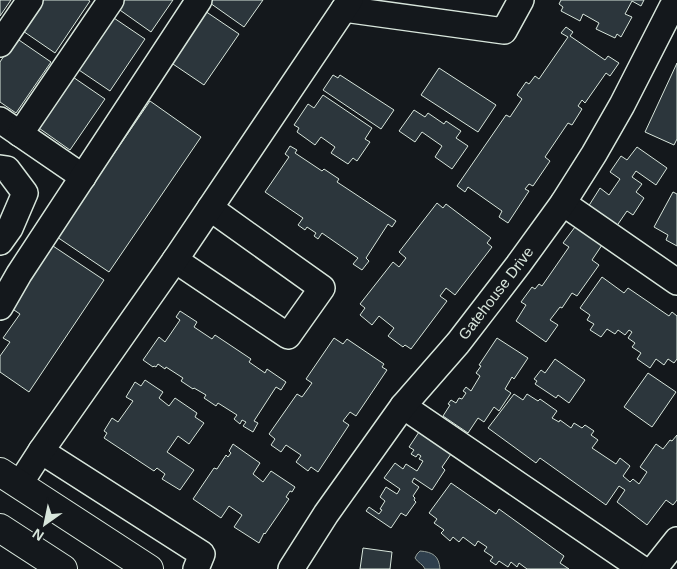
<svg xmlns="http://www.w3.org/2000/svg" width="677" height="569" font-family="Helvetica,sans-serif">
<style>
.water{fill:#2f3f4d;stroke:#939e99}
.building{fill:#2c363c;stroke:#d8e6dc}
.lines{fill:none;stroke-linecap:round;stroke-linejoin:round}
.minor-casing{stroke:#d8e6dc;stroke-width:28}
.major-casing{stroke:#d8e6dc;stroke-width:30}
.minor{stroke:#14181c;stroke-width:25}
.major{stroke:#14181c;stroke-width:28}
.labels{text-anchor:middle;stroke-width:4;stroke-linejoin:round;paint-order:stroke}
.street-label{font-size:15px;fill:#d8e6dc;stroke:#14181c}
</style>
<rect width="100%" height="100%" fill="#14181c"/>
<path class="water" d="M420,551C433,552 439,556 440,569H425C423,564 418,563 415,558L417,554Z"/>
<path class="building" d="M0,0H11L0,16Z
M40,0H88L90,1L55,53L20,29Z
M122,0H173L151,32L117,8Z
M212,0H263L244,27L210,3Z
M561,0H644L641,6L632,1L625,14L632,17L621,37L617,34L615,38L596,29L599,23L583,14L580,21L561,11L563,7L559,4Z
M205,11L239,34L204,85L170,62Z
M111,16L145,39L110,91L76,68Z
M566,27L573,32L570,36L605,60L608,56L619,63L610,76L606,73L585,103L582,100L578,106L582,109L572,125L568,123L545,157L550,161L533,186L529,184L525,189L529,191L508,223L499,217L502,211L468,187L465,192L457,186L506,115L510,117L522,99L517,95L526,82L529,84L535,76L539,79L568,37L561,33Z
M16,38L51,62L16,113L0,102V62Z
M677,63V139L674,145L645,132Z
M439,68L496,105L478,132L421,95Z
M70,75L105,99L70,150L36,126Z
M333,75L338,78L340,75L394,110L381,129L323,90Z
M323,95L372,128L365,139L370,142L357,161L353,158L348,164L331,153L335,147L321,137L315,145L297,132L299,128L294,125L308,104L314,108Z
M150,101L201,137L109,272L57,237Z
M414,110L425,117L428,113L444,124L446,121L461,131L456,138L468,146L452,169L435,157L442,146L422,132L415,142L399,131Z
M290,146L297,150L295,153L322,171L324,169L339,179L337,182L396,221L392,227L388,224L366,258L369,261L362,270L353,264L358,258L322,233L318,239L314,236L316,233L307,227L305,230L298,225L303,218L265,192L289,157L285,154Z
M637,147L667,168L656,185L636,171L632,177L642,184L636,192L644,198L633,215L627,211L616,227L588,207L600,188L609,195L620,179L610,172L621,156L627,160Z
M673,192L677,194V246L666,240L668,235L654,227Z
M437,203L443,208L446,204L491,238L487,243L492,247L455,295L446,288L440,296L447,301L411,349L405,345L403,347L388,336L394,328L379,316L372,325L360,315L365,308L360,304L393,262L399,267L406,258L399,252Z
M575,227L602,245L592,260L599,265L577,296L572,293L562,308L560,307L550,320L558,325L546,342L516,321L526,305L521,302L532,287L535,289L539,284L542,286L569,247L563,243Z
M53,246L104,280L29,392L0,372V356L10,342L3,338L20,314L11,308Z
M602,277L624,293L628,288L669,316L672,312L677,316V359L674,363L668,359L664,365L656,359L650,368L637,359L641,353L632,347L635,343L628,338L632,332L629,330L625,335L618,330L615,334L607,329L601,337L590,330L594,324L587,320L590,315L580,308Z
M180,311L197,322L194,327L212,339L215,335L251,359L249,362L265,373L267,369L286,382L281,390L276,387L254,421L258,423L253,432L243,426L246,422L242,420L240,424L234,419L237,415L218,403L216,406L204,398L206,395L194,388L193,389L181,381L183,378L166,367L165,369L158,364L156,367L154,366L153,367L143,360L159,337L165,342L180,320L176,317Z
M334,338L343,344L347,339L384,364L382,367L387,370L356,416L350,412L343,421L349,425L318,472L311,467L308,471L296,462L301,455L286,445L281,452L271,445L275,439L269,434L297,394L302,397L312,383L306,379Z
M497,338L528,358L514,379L512,377L505,389L511,393L499,411L494,407L484,422L478,418L468,433L443,416L450,405L448,404L451,400L456,403L459,398L462,399L466,393L463,391L466,387L471,391L480,376L476,373L481,366L479,365Z
M555,359L585,380L569,403L558,395L556,398L535,384L537,381L534,379L541,370L545,373Z
M648,373L676,392L652,427L624,407Z
M145,380L163,392L159,398L169,406L175,398L197,413L195,417L204,423L189,444L178,436L167,452L194,470L180,490L162,479L165,474L157,468L154,471L104,438L107,433L104,431L112,418L118,422L133,401L126,397L135,382L141,386Z
M514,394L523,400L527,394L538,401L540,399L557,411L552,418L559,422L560,420L571,428L574,423L582,428L585,425L594,431L591,435L598,440L592,448L616,464L620,458L630,466L623,476L630,482L633,479L639,484L647,472L640,467L656,444L663,449L670,440L672,441L677,435V500L673,505L666,500L647,525L617,502L625,490L619,486L606,505L540,458L536,463L488,428Z
M419,432L451,454L442,467L445,470L432,490L414,478L412,482L419,487L413,496L415,498L414,500L416,502L406,516L401,513L391,528L366,511L369,507L379,514L382,510L380,509L385,501L380,497L386,487L397,494L400,489L384,478L395,463L403,469L406,464L417,471L423,461L419,459L421,456L418,454L416,457L411,454L414,450L409,447Z
M233,444L260,463L253,474L263,482L271,471L295,487L292,492L290,491L286,497L289,499L265,534L264,533L259,543L234,527L242,515L229,506L221,518L193,499L214,468L217,469L226,455L228,457L231,453L229,451Z
M451,483L496,514L499,509L564,556L560,563L569,569H527L519,563L517,567L511,562L508,567L499,561L496,565L490,561L493,557L484,551L487,547L478,541L475,546L463,537L459,542L453,537L450,541L441,533L444,530L434,523L437,519L429,513Z
M363,548L392,552L390,569H360Z"/>
<g class="lines">
<defs>
<g id="minor">
<path d="M344,9L504,31L521,0"/>
<path d="M0,44L30,0"/>
<path d="M0,120L83,177"/>
<path d="M20,134L111,0"/>
<path d="M0,168L7,169L25,193L10,228L0,242"/>
<path d="M563,203L677,282"/>
<path d="M175,260L288,336L322,288L210,208"/>
<path d="M0,307L19,274L199,0"/>
<path d="M403,406L642,569"/>
<path d="M41,451L202,554L196,569"/>
<path d="M19,485L41,451L175,260L350,0"/>
<path id="s1" d="M291,569L326,514L403,406L458,343L518,265L563,203L594,154L622,105L672,7L677,2"/>
<path d="M654,569L677,540"/>
</g>
<path id="major" d="M0,472L149,569
M0,528L63,569"/>
</defs>
<use href="#minor" class="minor-casing"/>
<use href="#major" class="major-casing"/>
<use href="#minor" class="minor"/>
<use href="#major" class="major"/>
</g>
<g class="labels">
<g class="street-label">
<text dy="5" stroke="none"><textPath href="#s1" startOffset="344">Gatehouse Drive</textPath></text>
</g>
</g>
<g transform="translate(45 524) rotate(213)" stroke="#14181c" stroke-width="4" paint-order="stroke">
<path d="M0-4L9 19L0 12L-9 19Z" fill="#d8e6dc"/>
<text y="-8" font-size="14" font-weight="bold" text-anchor="middle" fill="#d8e6dc">N</text>
</g>
</svg>
